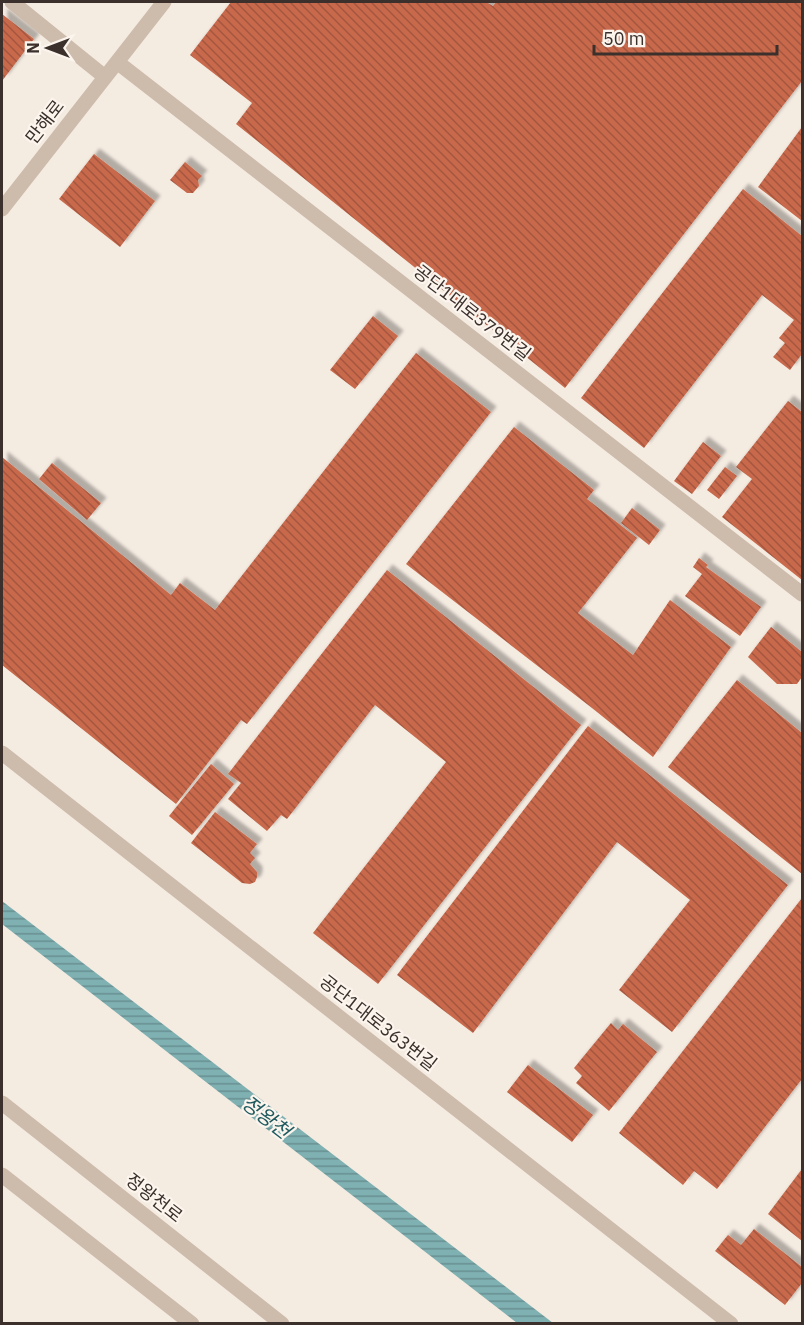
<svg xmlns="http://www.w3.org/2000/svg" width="804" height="1325" font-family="'IBM Plex Sans','Noto Sans KR',sans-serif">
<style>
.water{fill:url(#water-rules)}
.building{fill:url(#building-back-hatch);filter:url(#shadow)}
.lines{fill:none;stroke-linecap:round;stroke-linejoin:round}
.minor{stroke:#cdbbac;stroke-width:15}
.labels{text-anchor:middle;stroke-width:4.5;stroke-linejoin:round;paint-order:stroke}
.street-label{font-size:18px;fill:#3b302b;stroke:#fbf5ee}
.water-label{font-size:20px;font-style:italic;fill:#1f5a5e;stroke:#fbf5ee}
</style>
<defs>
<pattern id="water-rules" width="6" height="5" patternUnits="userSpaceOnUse" patternTransform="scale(1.5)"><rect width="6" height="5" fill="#7fb0b2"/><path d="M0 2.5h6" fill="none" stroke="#699091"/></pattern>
<pattern id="building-back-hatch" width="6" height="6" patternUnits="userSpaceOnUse" patternTransform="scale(1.5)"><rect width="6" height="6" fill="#c8694b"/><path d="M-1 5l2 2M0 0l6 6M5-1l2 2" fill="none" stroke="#a4573f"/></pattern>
<filter id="shadow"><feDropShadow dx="5.5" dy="-5.5" stdDeviation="1.5" flood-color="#0004"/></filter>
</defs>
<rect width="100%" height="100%" fill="#f4ebe1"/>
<path class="water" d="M2,901L553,1323H517L2,924Z"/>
<path class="building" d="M231,2H486L493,6L496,2H802V81L565,388L236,124L252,103L190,55Z
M2,14L34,39L2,81Z
M802,127V221L758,187Z
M94,154L155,201L120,247L59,199Z
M185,162L202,176L198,180L199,186L193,193H187L170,180Z
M743,189L802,236V354L790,370L773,357L785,343L779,338L794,320L762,295L644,448L581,398Z
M373,316L398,336L355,389L330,370Z
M416,353L491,412L247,724L241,720L176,804L2,665V457L171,595L180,583L215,610Z
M788,401L802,412V580L722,517L752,479L736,467Z
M514,427L594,490L587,499L637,538L578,613L633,655L670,600L731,647L653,757L592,708L406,564Z
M703,442L721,456L692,494L674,481Z
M52,463L101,503L87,520L39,479Z
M725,467L737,476L719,499L707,490Z
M632,508L660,530L649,545L621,523Z
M699,558L708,565L706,567L761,607L740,636L685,596L702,574L693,567Z
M387,570L581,725L378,984L313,933L446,762L375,705L287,819L281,815L267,831L228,799L241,783L228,774Z
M771,627L802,652V677L797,684H777L748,657Z
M737,680L802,733V874L668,767Z
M588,726L788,885L672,1032L619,990L690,900L617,842L473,1033L397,975Z
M211,764L234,784L192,835L169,816Z
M215,812L257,844L250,853L255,858L250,864L257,872V877L255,882L250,884L242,883L191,843Z
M802,898V1079L717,1189L694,1171L683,1185L619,1133Z
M611,1023L618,1030L623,1024L657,1052L609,1111L576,1083L582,1076L574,1068Z
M528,1065L593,1115L572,1142L507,1092Z
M802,1169V1241L768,1214Z
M754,1229L802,1267V1283L785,1305L715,1251L728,1235L741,1245Z"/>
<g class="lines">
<path class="minor" d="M12,2L105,77
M117,62L802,594
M2,209L164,2
M2,753L731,1324
M2,1103L282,1324
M2,1175L192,1324"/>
</g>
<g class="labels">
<g class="street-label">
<text transform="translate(45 122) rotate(-52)" y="6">만해로</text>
<text transform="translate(472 313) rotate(38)" y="6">공단1대로379번길</text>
<text transform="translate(378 1023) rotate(38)" y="6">공단1대로363번길</text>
<text transform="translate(154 1198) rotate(38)" y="6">정왕천로</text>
</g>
<g class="water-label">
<text transform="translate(266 1117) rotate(38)" y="7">정왕천</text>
</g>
</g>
<rect width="804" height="1325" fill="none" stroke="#3b302b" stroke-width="6"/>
<g transform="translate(48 48) rotate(270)" stroke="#fbf5ee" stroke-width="4.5" paint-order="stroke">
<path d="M0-4.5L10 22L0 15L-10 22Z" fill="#3b302b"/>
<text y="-9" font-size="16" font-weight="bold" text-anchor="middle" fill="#3b302b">N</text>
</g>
<path d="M594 45v9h183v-9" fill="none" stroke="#3b302b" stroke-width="3"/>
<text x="603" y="45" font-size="18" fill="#3b302b" stroke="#fbf5ee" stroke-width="4.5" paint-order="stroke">50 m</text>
</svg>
